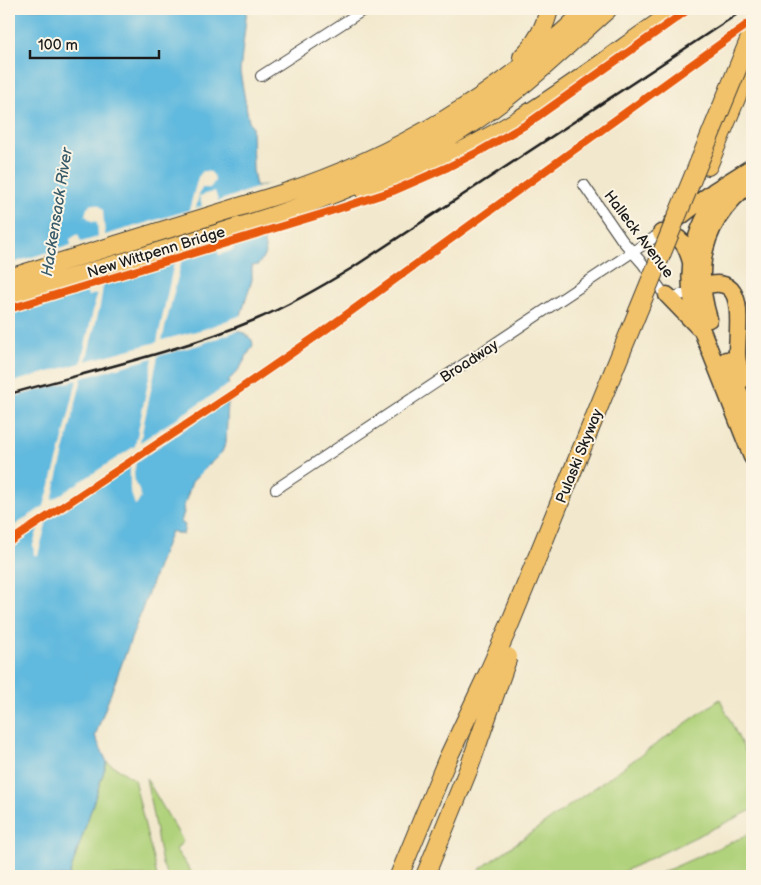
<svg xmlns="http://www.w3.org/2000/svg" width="761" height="885" font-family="'Balsamiq Sans',sans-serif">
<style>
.green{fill:#b0d27b;stroke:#66774c}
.water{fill:#61b9de;stroke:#3e6a7d}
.pier{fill:#f2e8cd;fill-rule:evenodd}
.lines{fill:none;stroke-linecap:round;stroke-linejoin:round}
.stream{stroke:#61b9de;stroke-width:2.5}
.minor-casing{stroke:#3c3b37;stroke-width:12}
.trunk-casing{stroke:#3c3b37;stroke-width:19}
.motorway-casing{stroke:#3c3b37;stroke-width:20}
.minor{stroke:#fff;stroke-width:10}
.trunk{stroke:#f2c26a;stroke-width:16}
.motorway{stroke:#f2c26a;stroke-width:18}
.rail{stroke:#1c1c1c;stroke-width:2.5}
.motorway-bridge-casing{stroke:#3c3b37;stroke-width:20;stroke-linecap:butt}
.motorway-bridge{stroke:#f2c26a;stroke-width:18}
.cycleway-casing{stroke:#fcf5e5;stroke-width:11}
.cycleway{stroke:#e8590c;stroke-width:8}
.labels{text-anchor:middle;stroke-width:4;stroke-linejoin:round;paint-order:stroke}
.street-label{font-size:15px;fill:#1c1c1c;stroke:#fcf5e5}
.water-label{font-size:16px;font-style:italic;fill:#385b6a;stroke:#fcf5e5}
</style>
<rect width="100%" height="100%" fill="#fcf5e5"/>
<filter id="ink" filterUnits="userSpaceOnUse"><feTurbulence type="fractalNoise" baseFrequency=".02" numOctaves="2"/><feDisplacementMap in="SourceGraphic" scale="10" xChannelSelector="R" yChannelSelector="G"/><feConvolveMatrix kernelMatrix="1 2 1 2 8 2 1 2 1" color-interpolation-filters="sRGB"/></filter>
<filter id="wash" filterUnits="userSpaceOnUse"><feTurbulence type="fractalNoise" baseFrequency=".0096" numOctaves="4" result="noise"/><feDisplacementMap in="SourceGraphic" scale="20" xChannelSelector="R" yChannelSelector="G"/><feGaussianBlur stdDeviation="1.12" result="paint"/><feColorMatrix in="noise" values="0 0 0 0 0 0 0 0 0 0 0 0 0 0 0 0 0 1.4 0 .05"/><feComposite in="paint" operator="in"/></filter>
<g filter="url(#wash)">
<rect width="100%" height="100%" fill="#f2e8cd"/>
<path class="green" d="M720,699L752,766V810L614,876H470Z
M107,762L134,779L157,876H69Z
M146,778L183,841L176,850L194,876H168L162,864Z
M752,833V876H654Z"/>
<path class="water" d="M9,9H247L240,72L249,122L252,126L253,170L256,187L279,182L263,238L266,253L258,265L252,266V280L236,331L244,333L252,340L253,345L240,368L229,380L226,442L222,452L192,482L183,509L184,512L181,522L185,525L183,535L171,531L95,736L107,762L69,876H9Z"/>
<path class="pier" d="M203,171L211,172L214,176L215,181L210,188H202L199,195L196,208L202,206L199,196L215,191L218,201L279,180L281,183L268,232L232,242L234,250L219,255L216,247L183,256L162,340L204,329L244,314L240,330L199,345L158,356L140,442L231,383L230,399L136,462L134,473L135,484L138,487L141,497L138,503L135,505L130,490V466L47,521L38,555H34L33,545L38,528L9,546V529L44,506L60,451L77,380L9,398V383L81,363L97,294L88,296L84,286L9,310V264L71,245L70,239L78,234L81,242L98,237L97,222L91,221L85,215L87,208L92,204L99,205L103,210L105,235L189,210L198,177ZM175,258L157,342L86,361L100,306L104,280ZM153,358L135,446L52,500L82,378Z"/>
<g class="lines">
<path class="stream" d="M742,876L752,871"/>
</g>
</g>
<g filter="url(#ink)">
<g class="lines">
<defs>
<path id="minor" d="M261,76L365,9
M584,185L622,240L643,264L661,290L667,295L674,297L696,290
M276,489L661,233"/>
<path id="trunk" d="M740,175C697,210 680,265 697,318L752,457
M672,223L714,191L752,167
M661,233C681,235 686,244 691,262
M702,287C749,270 737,327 737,353C737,362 740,371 742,380
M667,295L698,327
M709,319C692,264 706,217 752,182
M726,360L752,423"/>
<path id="motorway" d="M522,57C536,44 545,27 549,9
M708,166L752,60
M365,192C418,174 468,150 516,121C572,87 624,46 678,9
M9,278L281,194C395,157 502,94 587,9
M9,296C67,279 125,262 183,244C285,214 386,181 475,121C524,88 564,48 608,9"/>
</defs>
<use href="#minor" class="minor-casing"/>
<use href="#trunk" class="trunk-casing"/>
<use href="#motorway" class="motorway-casing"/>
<use href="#minor" class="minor"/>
<use href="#trunk" class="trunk"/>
<use href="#motorway" class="motorway"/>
<path class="rail" d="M9,394C91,371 178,352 257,319C290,305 321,287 352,268L745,9
M9,542L234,393L321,333L752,21"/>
<defs>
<path id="motorway-bridge" d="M399,876L447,760L489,671L509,626L752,33
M425,876L469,768L508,657"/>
</defs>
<use href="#motorway-bridge" class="motorway-bridge-casing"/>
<use href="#motorway-bridge" class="motorway-bridge"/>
<defs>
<path id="cycleway" d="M9,309L325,213L393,191L448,167L480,151L527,124L689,9
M9,542L234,393L321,333L752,21"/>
</defs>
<use href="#cycleway" class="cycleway-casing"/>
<use href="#cycleway" class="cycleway"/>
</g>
</g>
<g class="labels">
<g class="street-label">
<text transform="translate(639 234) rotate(53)" y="5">Halleck Avenue</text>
<text transform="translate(156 252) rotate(-17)" y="5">New Wittpenn Bridge</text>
<text transform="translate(469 361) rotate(-33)" y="5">Broadway</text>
<text transform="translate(579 456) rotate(-68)" y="5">Pulaski Skyway</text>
</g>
<g class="water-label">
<text transform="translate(56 212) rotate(-81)" y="6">Hackensack River</text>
</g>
</g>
<rect width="761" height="885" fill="none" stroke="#fcf5e5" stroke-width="30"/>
<path d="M30 50v8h129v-8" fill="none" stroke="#1c1c1c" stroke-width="2.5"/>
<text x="38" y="50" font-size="15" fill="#1c1c1c" stroke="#fcf5e5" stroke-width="4" paint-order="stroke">100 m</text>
</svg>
